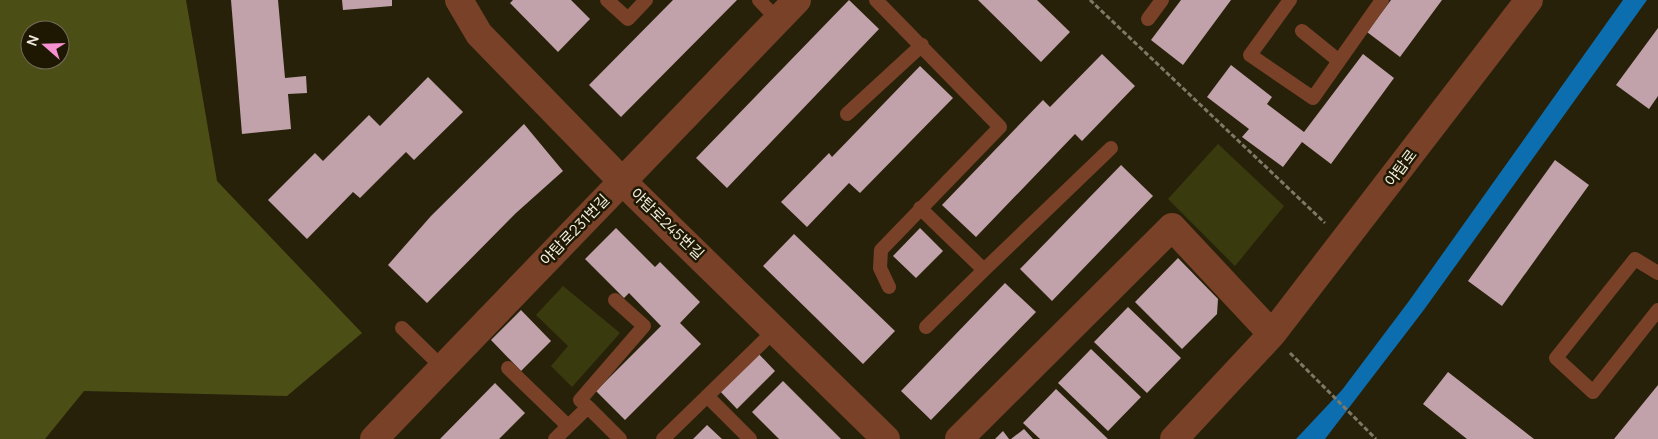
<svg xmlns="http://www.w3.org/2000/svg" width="1658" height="439" font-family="Manrope,'Noto Sans KR',sans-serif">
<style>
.green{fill:#393b0e}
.forest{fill:#4c4f15;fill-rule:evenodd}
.water{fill:#0c6eaf}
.building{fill:#c1a2ab}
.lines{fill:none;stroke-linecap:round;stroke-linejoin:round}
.path{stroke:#7e7865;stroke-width:3;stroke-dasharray:5 2.5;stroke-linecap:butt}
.lane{stroke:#784128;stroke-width:14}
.street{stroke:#784128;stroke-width:28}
.labels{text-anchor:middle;stroke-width:5;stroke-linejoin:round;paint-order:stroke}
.street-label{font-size:15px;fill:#f1edde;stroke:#1e1802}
</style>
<rect width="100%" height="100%" fill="#28210a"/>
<path class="green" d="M1218,144L1284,206L1235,266L1168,199Z
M563,286L620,333L572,387L551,366L568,346L536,315Z"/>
<path class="forest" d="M0,0H186L217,181L362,333L287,396L84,391L45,439H0ZM30,30H60V60H30Z"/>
<path class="water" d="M1623,0H1647L1423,311L1325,439H1296L1342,390L1409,301Z"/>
<path class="building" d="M231,0H278L285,78L306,76L307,93L288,94L291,129L242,134Z
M342,0H392V6L343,10Z
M513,0H571L590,19L558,52L510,3Z
M673,0H737L621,117L589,85Z
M849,0L879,29L727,188L696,158Z
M978,0H1037L1070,32L1041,62Z
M1181,0H1231L1183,65L1151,40Z
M1391,0H1442L1400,57L1367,32Z
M1658,28V96L1649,109L1616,85Z
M1102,54L1135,86L1082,141L1075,134L976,237L942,205L1043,100L1050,107Z
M1363,54L1394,78L1331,164L1302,142L1283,167L1242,137L1249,129L1207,97L1231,65L1272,97L1267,104L1304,132Z
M920,66L953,98L860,193L849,183L807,227L781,202L829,153L832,157Z
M428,77L463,112L414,160L406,152L360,198L353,192L307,239L268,200L315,153L323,161L369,115L380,126Z
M524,124L563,171L516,213L427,303L388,265L431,216Z
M1555,160L1589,185L1502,306L1468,281Z
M1121,165L1153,196L1052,301L1020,269Z
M616,228L655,267L660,262L700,302L680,323L701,344L625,420L596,391L661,326L629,293L624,298L585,259Z
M920,228L943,251L916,278L893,256Z
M794,234L895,331L863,364L763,266Z
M1178,258L1218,299L1217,314L1182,349L1135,302Z
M1005,283L1036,312L931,420L901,391Z
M1128,307L1181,358L1147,393L1094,342Z
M521,310L551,341L521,371L491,340Z
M1091,349L1141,397L1108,431L1058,383Z
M755,350L775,371L737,409L717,388Z
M1448,372L1534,439H1467L1423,404Z
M783,381L841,439H779L752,412Z
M495,383L525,413L499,439H440Z
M1658,385V439H1614Z
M1056,389L1108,439H1040L1023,423Z
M707,425L722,439H693Z
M1024,429L1033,439H1011Z
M1003,431L1009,439H995Z"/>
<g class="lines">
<path class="path" d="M1090,0L1325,223
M1290,353L1376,439"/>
<path class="lane" d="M607,0L628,19L646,0
M759,0L778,20
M876,0L1000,127L881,250L880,268L889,287
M1290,0L1250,55L1313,98L1382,0
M1148,19L1162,0
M1302,31L1339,61
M847,114L922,45
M920,208L984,270L1111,148
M1658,273L1635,259L1556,358L1593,392L1658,310
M926,327L984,270
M402,328L443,368
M508,368L568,426
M707,396L750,439
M588,407L580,400L644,326L615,300
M555,439L588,407L620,439
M663,439L776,329"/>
<path class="street" d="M459,0L479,34L622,181L886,439
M374,439L797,0
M959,439L1172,227L1272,334
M1174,439L1272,334L1529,0"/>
</g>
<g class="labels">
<g class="street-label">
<text transform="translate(1401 168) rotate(-53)" y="5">야탑로</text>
<text transform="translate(667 224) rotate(44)" y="5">야탑로245번길</text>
<text transform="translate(575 230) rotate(-46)" y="5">야탑로231번길</text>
</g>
</g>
<g transform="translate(45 45) rotate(290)"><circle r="24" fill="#1e1802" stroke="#726d5a"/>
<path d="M0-4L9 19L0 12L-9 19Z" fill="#f690d0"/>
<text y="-8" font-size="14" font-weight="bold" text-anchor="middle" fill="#f1edde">N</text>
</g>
</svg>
